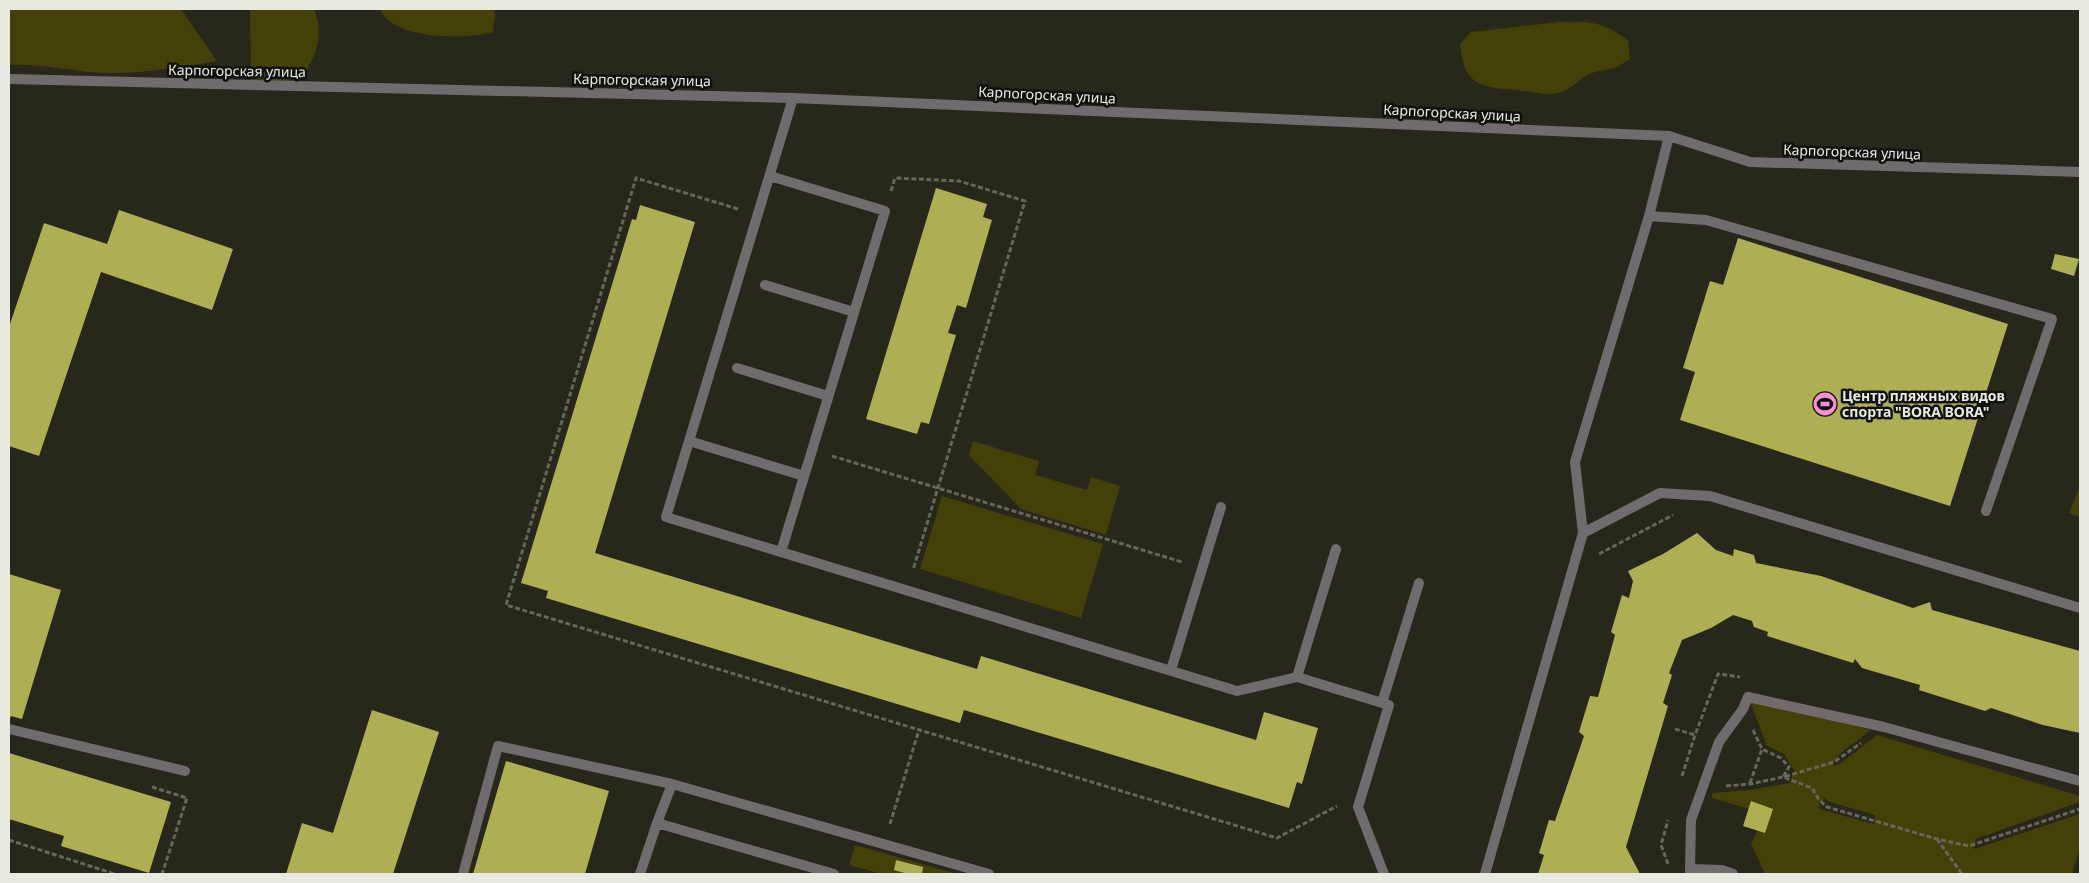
<svg xmlns="http://www.w3.org/2000/svg" width="2089" height="883" font-family="'Noto Sans',sans-serif">
<style>
.green{fill:#424107;fill-rule:evenodd}
.building{fill:#aeaf53}
.lines{fill:none;stroke-linecap:round;stroke-linejoin:round}
.path{stroke:#66665c;stroke-width:3;stroke-dasharray:5 2.5;stroke-linecap:butt}
.lane{stroke:#716b6e;stroke-width:10}
.street{stroke:#716b6e;stroke-width:10}
.labels{text-anchor:middle;stroke-width:5;stroke-linejoin:round;paint-order:stroke}
.street-label{font-size:14px;fill:#e8e9e1;stroke:#10100b}
.poi-label{font-size:14px;font-weight:bold;fill:#e8e9e1;stroke:#10100b;text-anchor:start}
</style>
<rect width="100%" height="100%" fill="#27271c"/>
<path class="green" d="M9,9H181L217,61C175,68 132,76 88,72C61,69 36,64 9,65Z
M250,9H314C325,36 316,62 296,82L251,86Z
M379,9H494L495,15L493,32C465,39 417,39 392,23C387,20 382,13 379,9Z
M1559,22C1591,21 1601,21 1628,40L1630,59C1626,61 1621,65 1617,67C1607,71 1597,70 1587,75C1577,81 1571,90 1558,93C1547,96 1535,92 1524,91C1485,87 1464,90 1460,44L1471,32Z
M973,441L1039,461L1035,475L1087,490L1091,477L1120,486L1106,535L1021,509L969,455Z
M2080,486V517L2069,513Z
M942,496L1103,544L1081,618L920,569Z
M1748,697L1870,730C1859,742 1836,751 1833,766L1840,764L1877,735L2080,796V802L1976,839L1974,849L2080,814V847L2072,874H1765L1751,844L1766,814L1712,798V793L1749,790L1790,783L1794,770L1784,754L1767,746ZM1824,798L1830,802L1875,815L1874,824L1819,809V801H1823Z
M855,845L957,874H882L849,865Z"/>
<path class="building" d="M936,188L987,204L983,217L992,220L966,308L957,305L948,333L956,335L929,424L921,422L917,434L866,419Z
M640,205L695,222L595,553L977,669L981,656L1256,740L1264,712L1318,728L1302,784L1297,782L1289,808L964,710L960,723L546,598L548,591L521,583L632,219L636,220Z
M119,210L233,249L212,310L101,272L39,456L9,446V327L44,223L107,244Z
M1738,238L2008,324L1950,506L1680,420L1695,372L1683,368L1710,281L1723,285Z
M2055,254L2079,259L2074,276L2051,269Z
M1697,533L1716,550L1733,556L1734,549L1754,555L1756,563L1821,576L1913,608L1930,602L1932,610L2080,651V733L2043,725L1991,708L1985,711L1919,690L1920,685L1862,668L1855,659L1853,663L1767,636L1768,632L1754,627L1752,621L1733,615L1711,628L1682,640L1669,673L1672,675L1663,703L1668,706L1626,847L1640,874H1538L1544,855L1539,853L1549,820L1555,821L1584,736L1579,732L1590,696L1598,697L1615,635L1611,632L1622,595L1629,598L1633,581L1628,571L1663,554Z
M9,574L61,590L22,719L11,716L9,721Z
M372,710L439,732L393,874H286L302,823L333,833Z
M9,753L171,802L149,873L61,846L64,836L9,819Z
M506,761L609,791L585,874H473Z
M1751,801L1773,809L1765,833L1743,826Z
M896,860L923,867L922,874H908L894,870Z"/>
<g class="lines">
<path class="path" d="M891,191L895,178L959,181L1025,201L913,570
M738,209L636,178L506,605L1277,838L1337,806
M832,456L1182,562
M1599,554L1673,515
M1675,729L1695,735
M1753,730L1762,749L1781,758L1789,767L1783,777L1812,788L1819,800L1827,807L1937,839L1969,846L2080,809
M1682,776L1695,735L1718,674L1740,677
M1750,783L1762,749
M1726,786L1750,784L1783,777L1834,762L1861,743
M152,787L187,798L162,874
M890,824L919,730
M1937,839L1962,874
M9,840L115,874
M1668,864L1661,845L1668,820"/>
<path class="lane" d="M770,176L885,211L781,552
M1649,216L1706,220L2052,319L1986,511
M765,285L854,312
M737,368L828,396
M689,441L804,476
M1583,533L1575,462L1649,216L1669,136
M1171,670L1221,507
M1297,677L1336,549
M1382,703L1419,583
M9,729L185,771
M672,784L989,874
M657,823L834,874
M1690,869L1691,820L1719,742L1743,709L1748,697L1884,727L2080,781
M463,874L498,746L672,784L657,823L640,874
M1384,874L1358,807L1389,705L1297,677L1237,691L666,517L793,98L1669,136L1750,162L2080,172
M1485,874L1583,533L1660,493L1710,496L2080,608
M1690,874V869L1722,870L1733,874"/>
<path class="street" d="M9,79L793,98"/>
</g>
<defs>
<symbol id="stadium-disc" viewBox="-11 -11 22 22"><circle r="9.5" fill="#f491d3" stroke="#10100b"/><path d="M0-5a6.5 5 0 1 0 0 10a6.5 5 0 1 0 0-10ZM-3.5-1.8h7v3.6h-7Z" fill="#111"/></symbol>
</defs>
<g fill-rule="evenodd">
<use href="#stadium-disc" x="1811" y="390" width="28" height="28"/>
</g>
<g class="labels">
<g class="street-label">
<text transform="translate(237 71) rotate(1)" y="5">Карпогорская улица</text>
<text transform="translate(642 80) rotate(1)" y="5">Карпогорская улица</text>
<text transform="translate(1047 95) rotate(3)" y="5">Карпогорская улица</text>
<text transform="translate(1452 113) rotate(3)" y="5">Карпогорская улица</text>
<text transform="translate(1852 152) rotate(2)" y="5">Карпогорская улица</text>
</g>
<g class="poi-label">
<text x="1842" y="401">Центр пляжных видов<tspan x="1842" dy="16">спорта "BORA BORA"</tspan></text>
</g>
</g>
<rect width="2089" height="883" fill="none" stroke="#e8e9e1" stroke-width="20"/>
</svg>
